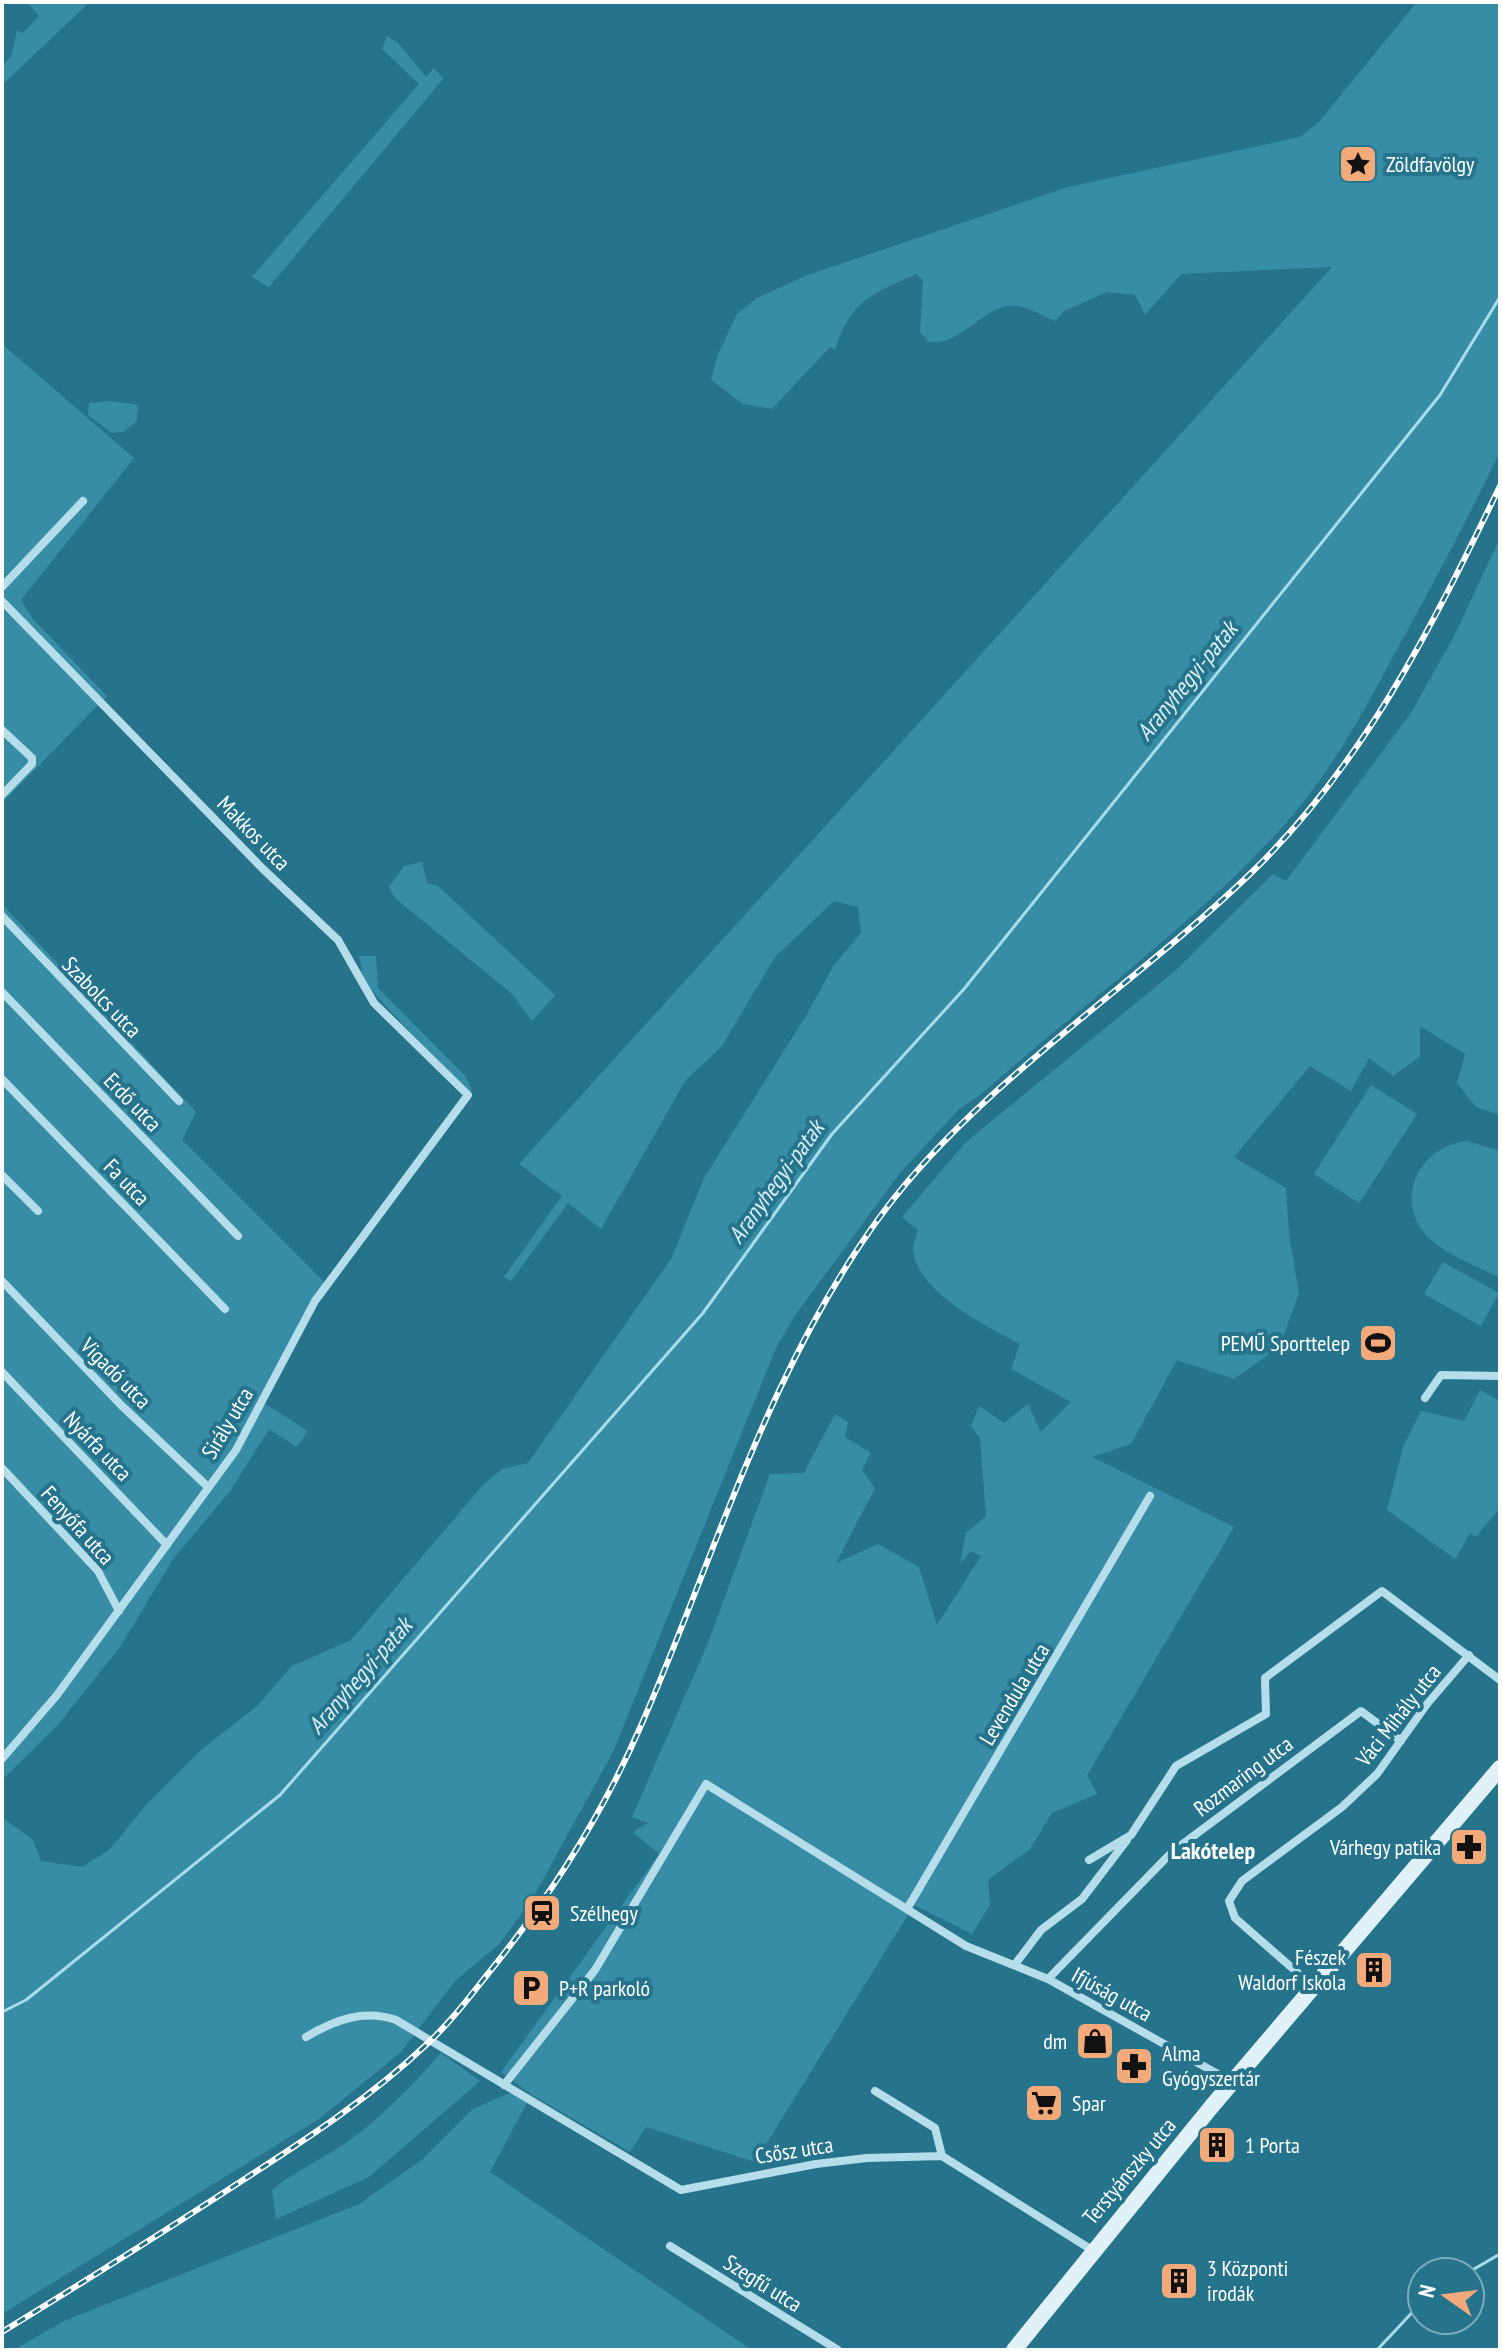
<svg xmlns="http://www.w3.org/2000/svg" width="1502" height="2352" font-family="'PT Sans Narrow',sans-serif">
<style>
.green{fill:#388da6}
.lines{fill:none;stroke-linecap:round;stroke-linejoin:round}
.stream{stroke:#a9dceb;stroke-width:3}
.minor{stroke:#b5deea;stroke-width:8}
.secondary{stroke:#e0f2f8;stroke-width:16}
.rail-casing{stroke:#fff;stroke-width:6}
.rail{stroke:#26738c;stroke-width:3;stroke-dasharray:9;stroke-linecap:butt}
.labels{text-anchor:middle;stroke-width:8;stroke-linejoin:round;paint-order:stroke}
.poi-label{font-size:22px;fill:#fff;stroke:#26738c;text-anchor:start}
.street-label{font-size:22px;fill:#fff;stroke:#26738c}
.water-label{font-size:24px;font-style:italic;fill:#daf0f7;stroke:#26738c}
.neighbourhood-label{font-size:24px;font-weight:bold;fill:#fff;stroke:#26738c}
</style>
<rect width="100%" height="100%" fill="#26738c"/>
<path class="green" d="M27,2H90L2,85V66L11,57L17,30L23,33L39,16Z
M1417,2H1500V451C1469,517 1435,580 1400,644C1365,709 1329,777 1278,832C1188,929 1078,1008 979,1096L959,1109L900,1173L796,1314L776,1348L613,1752L531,1901L499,1944L455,1981L401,2052L319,2119L2,2314V1817L33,1840L41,1861L82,1867L109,1850L147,1804L202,1749L257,1706L292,1666L351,1640L483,1485L502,1469L528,1463L671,1259L704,1178L807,1014L834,965L861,933L858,907L834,901L775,957L722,1046L685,1081L601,1229L568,1203L511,1281L504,1277L562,1196L519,1164L1332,267L1181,274L1145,315L1135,295L1107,292L1064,311L1055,321C1041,315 1022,303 1007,306C978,312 959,346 929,342L920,332L923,280L916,274C870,295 851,300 835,350L830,347L772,409L743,404L711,380L718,354L737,314L757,298L805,276L1068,187L1300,137L1318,123Z
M387,36L398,43L426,77L434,68L443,79L269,287L252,277L419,84L382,49Z
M2,344L134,458L21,600L33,619L107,696L2,803Z
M109,401L138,405L137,421L123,432L112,433L88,415L89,403Z
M1500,538V1115L1476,1107L1457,1083L1465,1054L1420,1026V1057L1393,1076L1369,1058L1351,1091L1310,1066L1234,1157L1286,1188L1289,1234L1299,1294L1279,1347L1234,1379L1177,1360L1131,1444L1092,1457L1234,1527L1087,1775L1097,1794L1052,1813L1030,1849L988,1880L990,1905L972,1934L914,1905L755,2162L646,2127L630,2152L532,2095L501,2072L659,1854L633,1832L648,1823L632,1817L708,1643L770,1474L804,1473L835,1414L848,1422L845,1437L871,1453L862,1470L875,1488L836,1563L878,1544L919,1567L937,1625L981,1556L971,1551L960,1564L966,1533L986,1516L980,1438L971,1426L979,1406L1004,1423L1028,1404L1041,1432L1071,1402L1011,1369L1020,1344C988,1327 916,1292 913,1249C913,1244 917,1235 918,1230L902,1217L966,1142L1175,971L1273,874L1286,881L1411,713L1454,636Z
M422,862L427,883L438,886L555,995L532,1021L512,994L395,898L389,887L404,866Z
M2,904L196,1112L182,1140L327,1285L262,1402L308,1431L297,1447L269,1429L231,1490L173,1559L120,1647L57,1726L2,1780Z
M359,956H376L378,988L466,1077L472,1090L468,1095L364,982Z
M1371,1085L1417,1114L1359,1203L1314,1174Z
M1467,1141L1500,1151V1278C1478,1266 1447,1256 1429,1238C1392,1201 1419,1146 1467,1141Z
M1443,1262L1499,1293L1481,1326L1424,1294Z
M1480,1390L1500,1401V1508L1476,1537L1470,1533L1455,1559L1387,1510L1403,1447L1421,1411L1464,1421Z
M441,2053L480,2081L369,2177L276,2219L272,2190C295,2171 321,2160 346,2143C381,2118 412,2086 441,2053Z
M512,2092L528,2101L490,2172L752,2350H14L64,2321L359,2204L423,2159L473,2109Z"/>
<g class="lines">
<path class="stream" d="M2,2012L26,2000L280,1795L703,1313L832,1134L964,989L1440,395L1500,297
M1469,2272L1500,2254
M1377,2350L1422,2302"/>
<path class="minor" d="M2,587L83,501
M2,601L263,869L338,940L374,1003L468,1095L315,1301L236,1450L57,1695L2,1759
M2,730L32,758V764L2,795
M2,916L179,1101
M2,992L238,1236
M2,1079L225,1309
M2,1175L38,1211
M2,1281L121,1405L208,1487
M2,1372L167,1545
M1425,1398L1441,1375L1500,1376
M2,1468L98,1571L119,1611
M1089,1860L1131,1835L1176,1766L1266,1714L1265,1678L1382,1591L1500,1680
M907,1909L1150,1496
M1016,1963L1041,1930L1082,1899L1127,1840
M1048,1979L1172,1852L1361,1711L1401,1741
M1314,1987L1235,1918L1229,1901L1242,1881L1342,1807L1377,1774L1427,1704L1469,1655
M306,2037C335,2020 363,2009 396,2020L681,2190L816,2164L867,2158L942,2156L1092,2250
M504,2085L595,1970L706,1784L966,1946L1048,1979L1232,2082
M875,2091L935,2128L942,2156
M670,2246L838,2350"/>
<path class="secondary" d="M1014,2350L1212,2106L1500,1768"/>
<defs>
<path id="rail" d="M2,2332C82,2283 162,2233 240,2182C305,2140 370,2098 427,2044C451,2022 470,1996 491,1970C553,1893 604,1812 643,1721C718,1548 769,1367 882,1214C977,1085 1134,986 1250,874C1364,764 1432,627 1500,486"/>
</defs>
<use href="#rail" class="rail-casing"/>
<use href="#rail" class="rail"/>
</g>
<defs>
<symbol id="sight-square" viewBox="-11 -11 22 22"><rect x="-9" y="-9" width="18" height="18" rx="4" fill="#f3aa7a" stroke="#26738c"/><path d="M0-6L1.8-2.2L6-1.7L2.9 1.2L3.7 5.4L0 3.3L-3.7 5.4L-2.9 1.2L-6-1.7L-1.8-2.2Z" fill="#111"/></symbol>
<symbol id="stadium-square" viewBox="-11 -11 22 22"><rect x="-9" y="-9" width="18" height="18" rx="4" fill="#f3aa7a" stroke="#26738c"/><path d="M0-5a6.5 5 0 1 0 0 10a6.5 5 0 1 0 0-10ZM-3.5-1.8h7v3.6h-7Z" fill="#111"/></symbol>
<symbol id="pharmacy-square" viewBox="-11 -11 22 22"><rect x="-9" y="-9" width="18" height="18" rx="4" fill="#f3aa7a" stroke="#26738c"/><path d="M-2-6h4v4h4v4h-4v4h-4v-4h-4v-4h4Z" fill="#111"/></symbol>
<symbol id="station-square" viewBox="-11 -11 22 22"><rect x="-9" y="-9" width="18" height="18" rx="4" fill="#f3aa7a" stroke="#26738c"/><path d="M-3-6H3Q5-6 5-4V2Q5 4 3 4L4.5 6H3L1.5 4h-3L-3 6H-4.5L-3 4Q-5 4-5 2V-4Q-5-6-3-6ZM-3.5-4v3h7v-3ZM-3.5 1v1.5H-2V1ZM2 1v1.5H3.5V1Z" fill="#111"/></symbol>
<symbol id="building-square" viewBox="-11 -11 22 22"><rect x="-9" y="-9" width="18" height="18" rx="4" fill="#f3aa7a" stroke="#26738c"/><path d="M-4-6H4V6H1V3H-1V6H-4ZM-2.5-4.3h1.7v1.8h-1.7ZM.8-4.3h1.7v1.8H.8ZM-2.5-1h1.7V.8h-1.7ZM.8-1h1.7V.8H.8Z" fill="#111"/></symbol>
<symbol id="parking-square" viewBox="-11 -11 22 22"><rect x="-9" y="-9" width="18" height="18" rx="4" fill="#f3aa7a" stroke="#26738c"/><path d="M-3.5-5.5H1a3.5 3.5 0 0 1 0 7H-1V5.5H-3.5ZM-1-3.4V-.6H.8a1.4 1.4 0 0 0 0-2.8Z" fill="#111"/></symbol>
<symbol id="shop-square" viewBox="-11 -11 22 22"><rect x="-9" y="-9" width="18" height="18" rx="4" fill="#f3aa7a" stroke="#26738c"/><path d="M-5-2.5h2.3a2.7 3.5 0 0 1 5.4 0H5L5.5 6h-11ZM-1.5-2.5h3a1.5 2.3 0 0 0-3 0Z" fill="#111"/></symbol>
<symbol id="supermarket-square" viewBox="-11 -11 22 22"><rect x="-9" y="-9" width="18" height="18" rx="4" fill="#f3aa7a" stroke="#26738c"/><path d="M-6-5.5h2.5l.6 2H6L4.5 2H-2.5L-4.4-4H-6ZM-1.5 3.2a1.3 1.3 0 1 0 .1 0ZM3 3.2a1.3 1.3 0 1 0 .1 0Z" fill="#111"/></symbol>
</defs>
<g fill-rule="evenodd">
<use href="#sight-square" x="1336" y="142" width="44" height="44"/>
<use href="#stadium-square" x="1356" y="1321" width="44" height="44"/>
<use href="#pharmacy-square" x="1447" y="1825" width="44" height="44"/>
<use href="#station-square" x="520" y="1891" width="44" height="44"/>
<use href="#building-square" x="1352" y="1948" width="44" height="44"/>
<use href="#parking-square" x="509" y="1966" width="44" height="44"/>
<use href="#shop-square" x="1073" y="2019" width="44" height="44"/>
<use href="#pharmacy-square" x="1112" y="2044" width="44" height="44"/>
<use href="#supermarket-square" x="1022" y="2081" width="44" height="44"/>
<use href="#building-square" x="1195" y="2123" width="44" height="44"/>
<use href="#building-square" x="1157" y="2259" width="44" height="44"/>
</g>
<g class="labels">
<g class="poi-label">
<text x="1386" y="172">Zöldfavölgy</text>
<text x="1350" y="1351" text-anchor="end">PEMŰ Sporttelep</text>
<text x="1441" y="1855" text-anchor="end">Várhegy patika</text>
<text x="570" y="1921">Szélhegy</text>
<text x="1346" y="1965" text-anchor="end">Fészek<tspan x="1346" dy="25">Waldorf Iskola</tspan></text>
<text x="559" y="1996">P+R parkoló</text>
<text x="1067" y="2049" text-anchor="end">dm</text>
<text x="1162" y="2061">Alma<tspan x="1162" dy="25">Gyógyszertár</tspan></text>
<text x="1072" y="2111">Spar</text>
<text x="1245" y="2153">1 Porta</text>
<text x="1207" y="2276">3 Központi<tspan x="1207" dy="25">irodák</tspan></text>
</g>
<g class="street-label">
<text transform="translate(254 833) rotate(46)" y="8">Makkos utca</text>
<text transform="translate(102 997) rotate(46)" y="8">Szabolcs utca</text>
<text transform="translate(133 1102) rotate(46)" y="8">Erdő utca</text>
<text transform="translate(127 1182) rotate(46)" y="8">Fa utca</text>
<text transform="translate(116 1373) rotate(45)" y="8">Vigadó utca</text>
<text transform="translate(227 1423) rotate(-59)" y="8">Sirály utca</text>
<text transform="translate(98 1446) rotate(46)" y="8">Nyárfa utca</text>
<text transform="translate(78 1525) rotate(48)" y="8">Fenyőfa utca</text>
<text transform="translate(1014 1694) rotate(-59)" y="8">Levendula utca</text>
<text transform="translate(1398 1715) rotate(-52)" y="8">Váci Mihály utca</text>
<text transform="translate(1243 1776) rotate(-37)" y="8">Rozmaring utca</text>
<text transform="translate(1112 1994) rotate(29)" y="8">Ifjúság utca</text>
<text transform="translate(794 2150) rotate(-9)" y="8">Csősz utca</text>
<text transform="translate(1129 2171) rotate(-50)" y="8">Terstyánszky utca</text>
<text transform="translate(763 2283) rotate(32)" y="8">Szegfű utca</text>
</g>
<g class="water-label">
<text transform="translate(1187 681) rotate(-51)" y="8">Aranyhegyi-patak</text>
<text transform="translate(776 1182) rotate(-54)" y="8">Aranyhegyi-patak</text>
<text transform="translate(360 1676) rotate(-49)" y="8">Aranyhegyi-patak</text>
</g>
<g class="neighbourhood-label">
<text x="1213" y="1859">Lakótelep</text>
</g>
</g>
<rect width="1502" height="2352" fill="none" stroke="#ffffff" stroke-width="8"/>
<g transform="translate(1446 2296) rotate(284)"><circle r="38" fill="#26738c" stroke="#7dabba" stroke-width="2"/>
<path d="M0-6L14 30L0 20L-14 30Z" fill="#f3aa7a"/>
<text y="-12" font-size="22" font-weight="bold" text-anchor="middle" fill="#ffffff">N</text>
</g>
</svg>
